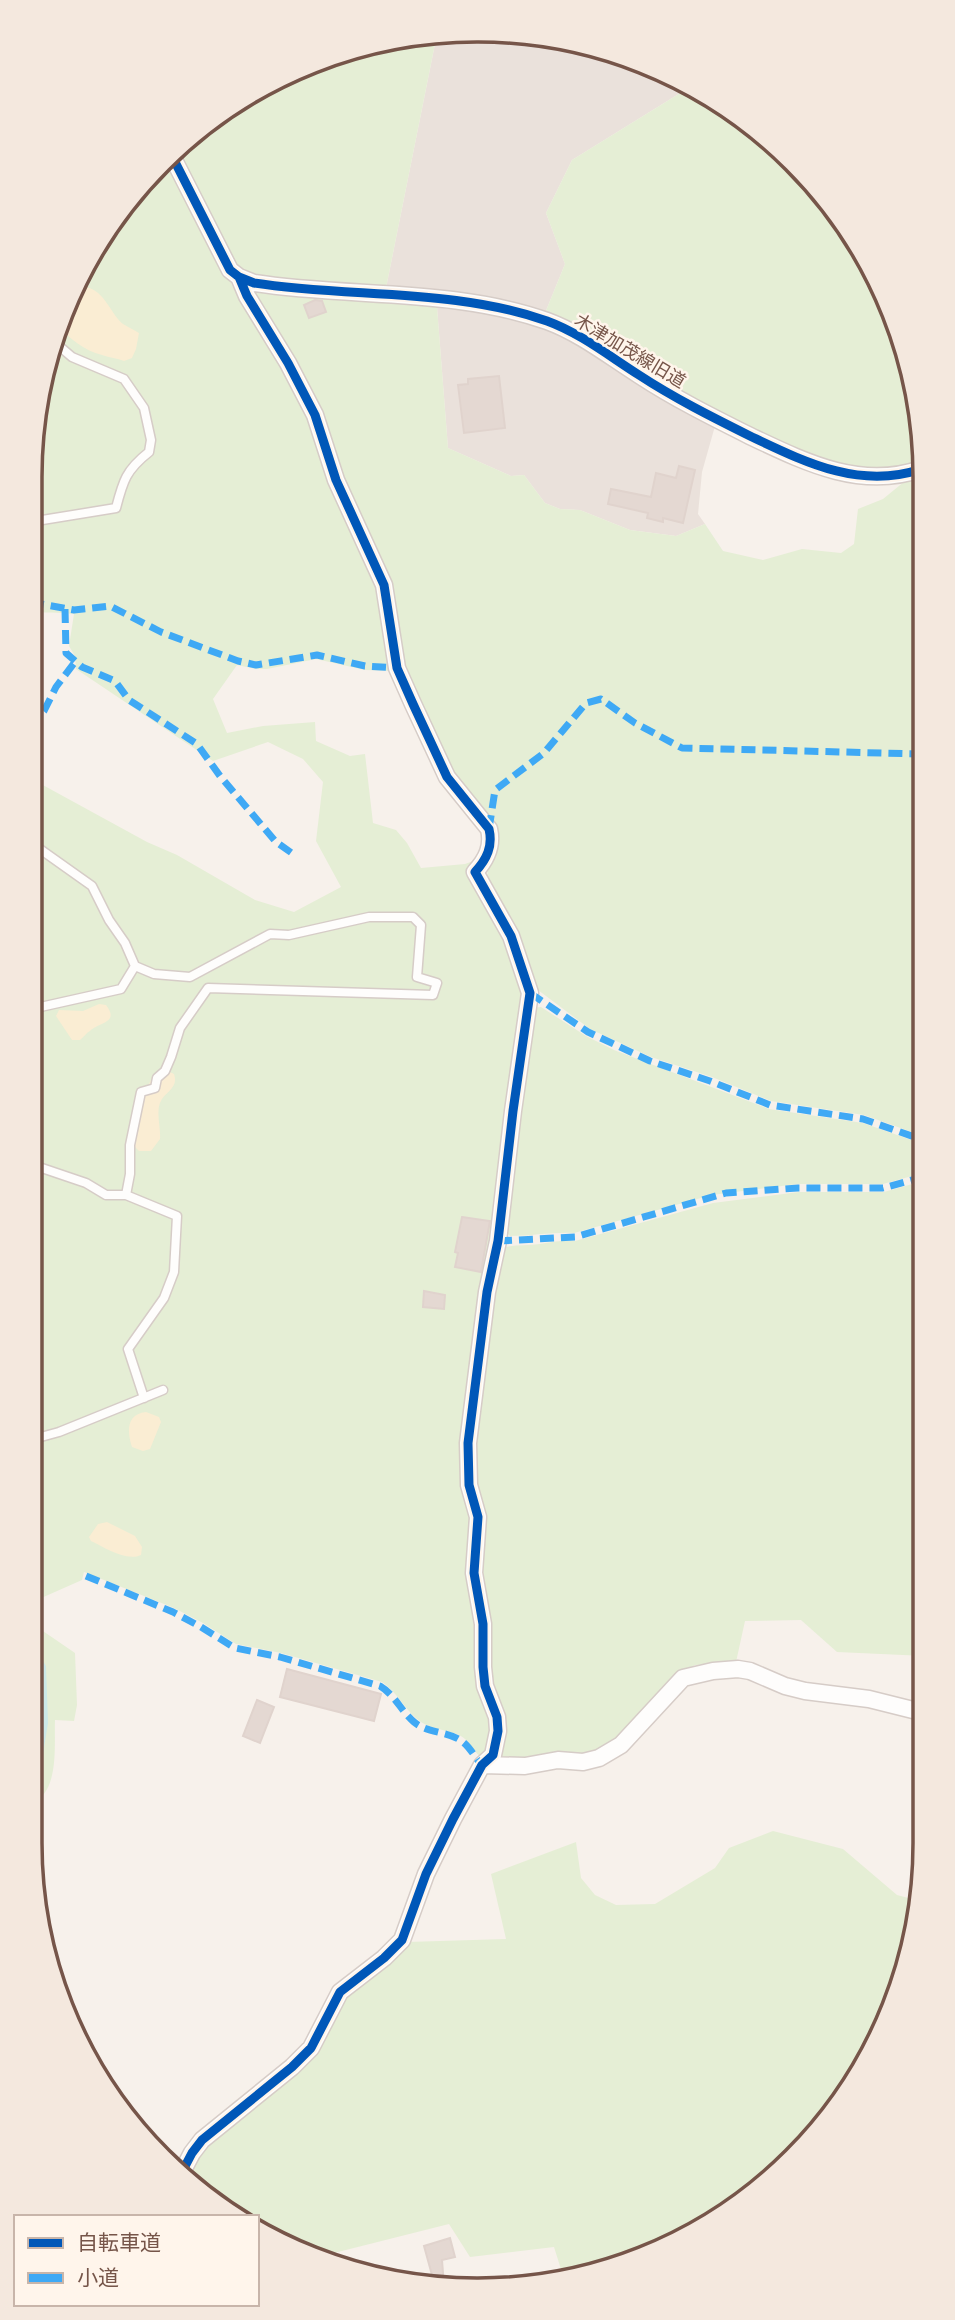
<svg xmlns="http://www.w3.org/2000/svg" width="955" height="2320" font-family="'IBM Plex Sans','Noto Sans JP',sans-serif">
<style>
.industrial{fill:#eae1db}
.green{fill:#e5eed5}
.sand{fill:#faedd3}
.water{fill:#cce9e8}
.building{fill:#e4d8d2;stroke:#e0d3cd;stroke-width:2}
.lines{fill:none;stroke-linecap:round;stroke-linejoin:round}
.service-casing{stroke:#d6ccc7;stroke-width:11}
.minor-casing{stroke:#d6ccc7;stroke-width:19}
.service{stroke:#fefdfc;stroke-width:8}
.minor{stroke:#fefdfc;stroke-width:16}
.quiet{stroke:#3fa9f5;stroke-width:7;stroke-dasharray:14 7;stroke-linecap:butt}
.cycleway-casing{stroke:#fff5eb;stroke-width:13}
.cycleway{stroke:#0057b8;stroke-width:9}
.labels{text-anchor:middle;stroke-width:5;stroke-linejoin:round;paint-order:stroke}
.street-label{font-size:18px;fill:#765549;stroke:#fff5eb}
.rim{fill:none;stroke:#765549;stroke-width:3.5}
</style>
<rect width="100%" height="100%" fill="#f7f1eb"/>
<path class="industrial" d="M448,31L621,53L690,87L572,160L546,213L565,264L545,313L487,297L386,288L437,34Z
M437,307L483,311L545,328L571,340L715,426L702,472L698,514L705,524L676,536L630,530L580,510L560,509L545,503L524,475L511,476L448,448Z"/>
<path class="green" d="M437,34L386,288L259,277L245,271L235,263L179,153L279,76Z
M690,87L727,105L814,183L879,280L921,419V461L889,469L867,470L809,458L702,405L568,321L545,313L565,264L546,213L572,160Z
M167,162L241,302L282,367L307,416L376,586L394,671L365,670L316,659L267,669H256L237,665L213,699L227,733L263,726L315,722L316,741L350,756L365,754L373,823L396,830L407,843L421,868L465,864L476,860L524,1000L462,1443L472,1518L492,1718L487,1756L482,1758C473,1752 470,1740 459,1735C445,1729 428,1729 417,1719C403,1707 397,1692 382,1682L281,1653L236,1644L203,1623L174,1608L84,1572L82,1580L30,1603V778L147,842L177,855L255,900L294,912L341,887L316,841L323,782L303,759L268,742L213,761L76,669L75,656L69,646L74,614C58,612 45,613 30,612V478L53,334L141,183Z
M248,288L437,307L448,448L511,476L524,475L545,503L560,509L580,510L630,530L676,536L705,524L723,551L763,560L802,549L841,553L854,544L858,509L883,499L905,481L922,476L923,1136L864,1115L771,1101L712,1077L651,1057L590,1029L538,990L515,926L487,879L488,865L499,835L451,773L403,671L391,588Z
M541,1007L586,1036L614,1050L769,1109L863,1123L923,1144V1173L883,1184H798L712,1195L574,1233C552,1232 532,1236 510,1236L503,1229L531,1008Z
M923,1181L925,1656L837,1652L801,1620L745,1621L736,1662L695,1665L678,1674L618,1741L587,1757L518,1761L498,1758L479,1573L473,1443L499,1249C513,1244 526,1246 540,1244C552,1242 562,1240 575,1241L713,1203L799,1192H884Z
M30,1614L40,1629L75,1653L77,1705L74,1721L55,1720C54,1746 60,1794 30,1804Z
M773,1831L843,1849L897,1895L916,1900L902,1986L832,2115L726,2215L565,2282L554,2247L470,2257L449,2224L326,2255L257,2232V2217H237L188,2176L206,2144L296,2071L345,1996L407,1942L506,1939L491,1874L576,1842L581,1878L595,1895L616,1905L655,1904L715,1868L729,1848Z"/>
<path class="sand" d="M80,287C103,285 109,312 123,324C128,327 134,330 139,333L136,349L132,358L124,361C117,358 110,358 102,355C84,351 71,338 57,327Z
M99,1004L106,1005C120,1023 99,1022 90,1031C86,1033 84,1037 80,1040H72L56,1016L59,1010L83,1011Z
M168,1071L174,1074C179,1089 165,1091 160,1103C156,1114 161,1128 160,1139L151,1151H139L133,1145C134,1122 142,1096 153,1076Z
M146,1412L159,1417L161,1422L150,1449L143,1451L132,1447C127,1432 126,1414 146,1412Z
M107,1522L135,1536L142,1547L141,1555C126,1562 104,1547 91,1541L89,1537L98,1524Z"/>
<path class="water" d="M30,1650L41,1658L46,1666L48,1723L38,1785L30,1788Z"/>
<path class="building" d="M315,300L322,301L326,312L309,318L304,305Z
M499,376L505,428L464,433L458,385L468,384V379Z
M679,466L695,470L683,523L663,518V522L647,518L648,513L608,504L611,489L651,497L656,473L676,478Z
M462,1217L490,1221L481,1272L455,1267L458,1253L455,1252Z
M424,1291L445,1295L444,1309L423,1307Z
M287,1669L381,1694L374,1721L280,1697Z
M257,1700L274,1707L260,1743L243,1736Z
M450,2238L455,2257L442,2260L444,2286H435L424,2246Z"/>
<g class="lines">
<defs>
<path id="service" d="M30,522L116,508C123,481 126,470 149,452L151,440L144,408L124,379L72,357L52,340
M30,842L92,886L109,920L125,943L135,966L154,974L190,977L270,934L289,935L369,917H413L421,925L417,977L437,983L433,995L208,988L180,1028L171,1057L165,1071L157,1078L155,1088L141,1092L130,1145V1174L126,1195L177,1216L174,1272L164,1298L128,1349L144,1398
M30,1007L36,1008L121,989L135,966
M30,1164L86,1183L106,1195H126
M30,1440L59,1432L163,1390"/>
<path id="minor" d="M173,158L230,270L239,277L254,283C350,298 454,288 547,321C580,333 609,356 639,375C674,398 712,417 750,436C805,462 860,490 921,469
M482,1765L525,1766L558,1760L583,1762L599,1758L621,1745L683,1678L713,1671L738,1669L750,1671L785,1686L805,1691L869,1699L925,1713
M182,2172L192,2153L202,2140L292,2067L311,2048L340,1992L384,1958L402,1940L426,1874L453,1819L482,1765L493,1755L498,1731L497,1717L485,1686L483,1667V1624L474,1573L478,1517L469,1485L468,1443L487,1292L498,1241L513,1111L530,993L511,936L475,872C487,859 493,846 489,829L447,777L413,704L397,668L384,585L336,480L315,415L288,363L247,296L239,277"/>
</defs>
<use href="#service" class="service-casing"/>
<use href="#minor" class="minor-casing"/>
<use href="#service" class="service"/>
<use href="#minor" class="minor"/>
<path class="quiet" d="M30,602L74,610L110,606L161,632L238,661L256,665L317,655L365,666L397,668
M65,609L66,653L82,667L115,681L129,700L197,744L220,776L276,842L296,856
M30,727L44,711L56,687L75,662
M489,829L495,790L544,753L586,703L601,699L635,723L682,748L922,754
M530,993L588,1032L650,1061L710,1081L770,1105L863,1119L923,1140
M498,1241L575,1237L726,1193L798,1188H883L923,1177
M86,1576L173,1612L201,1627L235,1648L280,1657L380,1686C395,1695 401,1711 414,1722C427,1733 446,1731 460,1740C470,1746 474,1757 482,1765"/>
<defs>
<path id="cycleway" d="M173,158L230,270L239,277L254,283C350,298 454,288 547,321C580,333 609,356 639,375C674,398 712,417 750,436C805,462 860,490 921,469
M182,2172L192,2153L202,2140L292,2067L311,2048L340,1992L384,1958L402,1940L426,1874L453,1819L482,1765L493,1755L498,1731L497,1717L485,1686L483,1667V1624L474,1573L478,1517L469,1485L468,1443L487,1292L498,1241L513,1111L530,993L511,936L475,872C487,859 493,846 489,829L447,777L413,704L397,668L384,585L336,480L315,415L288,363L247,296L239,277"/>
</defs>
<use href="#cycleway" class="cycleway-casing"/>
<use href="#cycleway" class="cycleway"/>
</g>
<g class="labels">
<g class="street-label">
<text transform="translate(630 351) rotate(31)" y="6">木津加茂線旧道</text>
</g>
</g>
<path d="M0 0H955V2320H0ZM477 42H478A435 435 0 0 1 913 477V1843A435 435 0 0 1 478 2278H477A435 435 0 0 1 42 1843V477A435 435 0 0 1 477 42Z" fill="#f4e8de" fill-rule="evenodd"/>
<path class="rim" d="M477 42H478A435 435 0 0 1 913 477V1843A435 435 0 0 1 478 2278H477A435 435 0 0 1 42 1843V477A435 435 0 0 1 477 42Z"/>
<rect x="14" y="2215" width="245" height="91" fill="#fff5eb" stroke="#c8b5aa" stroke-width="2"/>
<rect x="28" y="2238" width="35" height="10" fill="#0057b8" stroke="#c8b5aa" stroke-width="2"/>
<text x="77" y="2250" font-size="21" fill="#765549">自転車道</text>
<rect x="28" y="2273" width="35" height="10" fill="#3fa9f5" stroke="#c8b5aa" stroke-width="2"/>
<text x="77" y="2285" font-size="21" fill="#765549">小道</text>
</svg>
